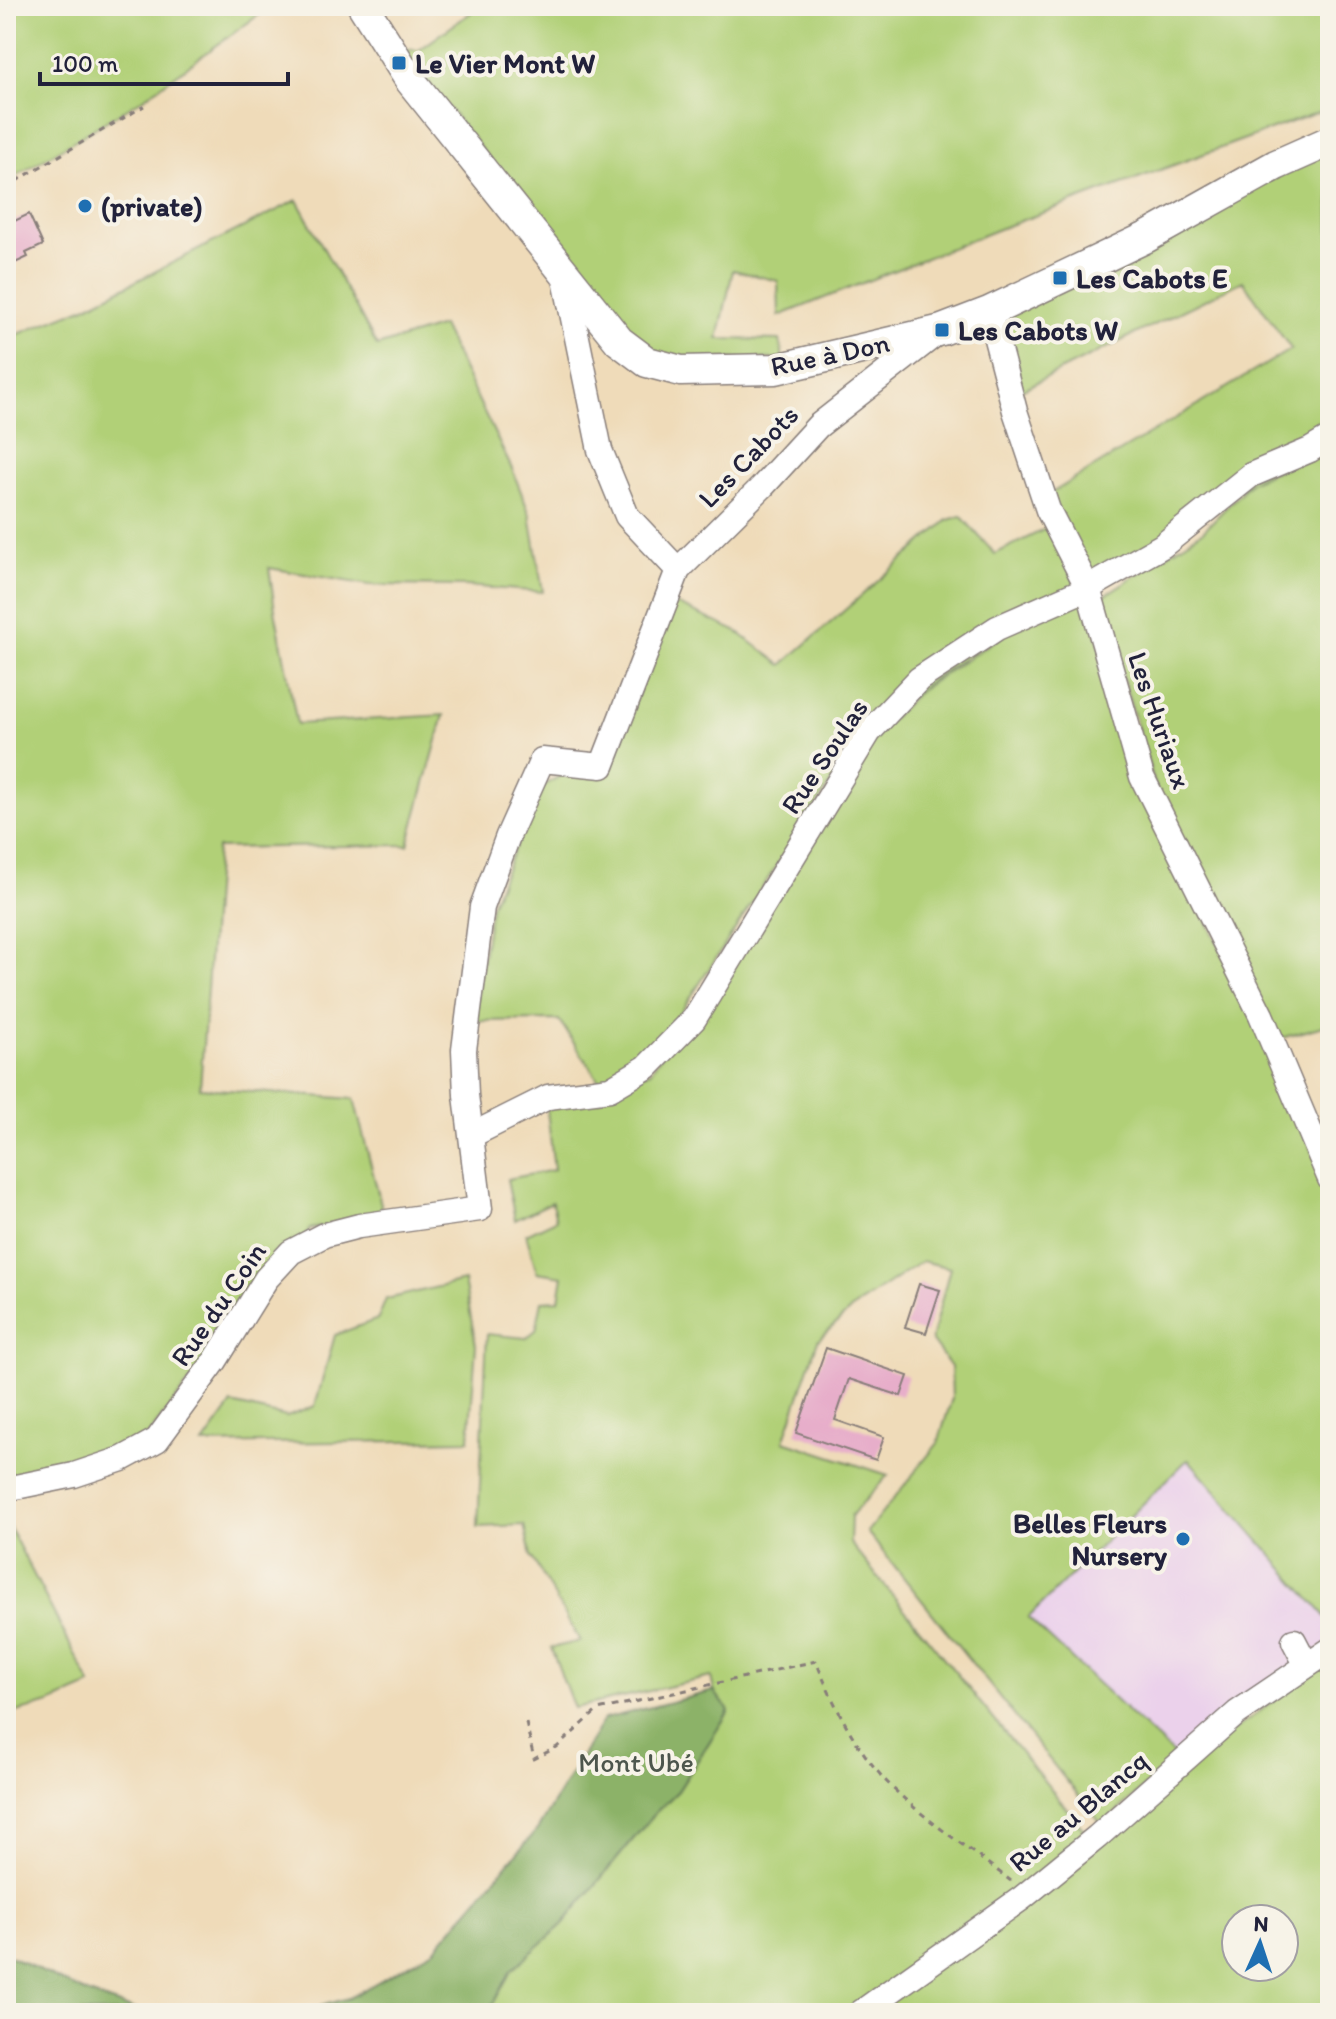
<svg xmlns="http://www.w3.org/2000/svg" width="1336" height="2019" font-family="Itim,sans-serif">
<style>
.built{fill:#ebd1eb}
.green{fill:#b1d077;stroke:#6a7959;stroke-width:2;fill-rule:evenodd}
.forest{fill:#8cb268;stroke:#576a52;stroke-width:2}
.building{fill:#e7aeca}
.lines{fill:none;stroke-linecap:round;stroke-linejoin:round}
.minor-casing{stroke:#887e7a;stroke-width:27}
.major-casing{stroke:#887e7a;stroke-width:33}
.path{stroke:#887e7a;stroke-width:3;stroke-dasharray:6 6;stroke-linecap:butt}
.minor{stroke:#fff;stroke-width:24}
.major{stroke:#fff;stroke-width:30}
.poi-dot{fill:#1f6fb2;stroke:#f7f3e8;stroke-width:3}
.labels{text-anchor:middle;stroke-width:8;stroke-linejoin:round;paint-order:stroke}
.poi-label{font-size:28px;font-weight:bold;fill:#22223b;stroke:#f7f3e8;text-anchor:start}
.street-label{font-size:28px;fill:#22223b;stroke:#f7f3e8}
.park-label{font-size:28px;fill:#4d564d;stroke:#f7f3e8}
</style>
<rect width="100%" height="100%" fill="#f7f3e8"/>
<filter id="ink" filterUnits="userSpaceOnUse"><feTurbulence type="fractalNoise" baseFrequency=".0125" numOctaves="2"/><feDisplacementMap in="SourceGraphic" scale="16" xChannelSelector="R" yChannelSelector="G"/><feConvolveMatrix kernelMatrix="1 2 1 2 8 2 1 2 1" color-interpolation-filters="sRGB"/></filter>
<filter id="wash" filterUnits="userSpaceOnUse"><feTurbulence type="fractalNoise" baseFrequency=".006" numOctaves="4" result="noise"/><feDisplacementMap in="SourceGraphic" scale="32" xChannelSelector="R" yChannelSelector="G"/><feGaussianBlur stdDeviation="1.8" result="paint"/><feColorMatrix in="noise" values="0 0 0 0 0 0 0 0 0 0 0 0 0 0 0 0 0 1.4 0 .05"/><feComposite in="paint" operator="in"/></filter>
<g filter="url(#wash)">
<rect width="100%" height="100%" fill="#efdbb9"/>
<path class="built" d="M1188,1459L1330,1622V1641L1177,1758L1027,1618Z"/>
<path class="green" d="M6,6H271L141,100L6,182Z
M480,6H1330V108L1004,227L779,316L778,281L733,270L718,339L780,340L783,359H666L630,335L401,49L419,50Z
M1330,150V431L1161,540L1092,578L1048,495L1291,349L1243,281L1019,391L1000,314Z
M297,200L377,346L442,326L512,469L530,515L543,592L466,586L369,585L269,568L275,610L297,724L444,715L408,845L217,848L200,1088L354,1099L384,1216L310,1229L148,1435L123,1448L6,1482V339L83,308Z
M1330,447V1024L1278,1039L1158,795L1099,599L1203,531L1252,481Z
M961,516L995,554L1049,527L1077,586L870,723L681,1012C658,1041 635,1067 601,1084L559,1020L473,1021L491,905L540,787L560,776L606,773L674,603L736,631L782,665L948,520Z
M1087,600L1138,781L1237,982L1330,1190V1622L1188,1459L1028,1618L1177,1758L1102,1825L867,1532L938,1443L952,1398L951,1367L931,1340L950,1268L922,1261L853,1308L818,1340L784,1441L888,1475L851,1516L850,1543L1089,1836L848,2013H488L510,1971L563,1924L654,1814L678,1791L729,1711L714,1691L711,1677L574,1708L551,1648L580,1641L531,1556L524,1525L478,1527L487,1334L526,1338L536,1330L542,1301L559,1300L563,1276L537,1272L526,1234L556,1220L552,1202L515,1220L507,1179L554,1170L546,1102L650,1072L879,731L927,683L999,634Z
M464,1281L476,1345L469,1440L203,1444L232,1404L287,1417L315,1406L335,1335L378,1319L386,1299Z
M6,1521L91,1685L50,1703L6,1715Z
M1330,1659V2013H872L1208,1750ZM1236,1919H1284V1967H1236Z"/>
<path class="forest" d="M714,1691L729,1711L678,1791L654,1814L563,1924L511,1971L488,2013H295L349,1998L434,1950L537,1830L604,1719Z
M6,1954C54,1976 98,2003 150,2013H6Z"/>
<g id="blocks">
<path class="building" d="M29,214L43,245L26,253L28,257L13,264L6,249V225Z
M919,1284L940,1290L926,1333L905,1327Z
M826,1348L908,1376L901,1396L849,1379L835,1420L884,1437L876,1460L796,1433Z"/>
</g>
</g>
<g filter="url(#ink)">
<use href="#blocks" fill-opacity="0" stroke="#887e7a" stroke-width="2"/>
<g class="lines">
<defs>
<path id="minor" d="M989,312L1015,411L1048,510L1088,588L1142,777L1261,1015L1330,1179
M678,570L762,487L818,426L938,332
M472,1135L548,1097L610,1089L647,1067L694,1019L869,732L919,679L997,628L1088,588L1162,546L1251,475L1310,450L1330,438
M6,1489L74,1475L122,1459L157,1440L215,1361L266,1279L291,1252L324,1235L359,1226L480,1209L466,1095L464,1050L482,907L508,836L542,760L602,766L678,570L627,516L600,450L564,274
M1294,1641L1306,1664
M860,2013L1022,1898L1097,1837L1237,1713L1330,1650"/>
<path id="major" d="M363,6L410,80L619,341L647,362L681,371L776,369L942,330L989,312L1147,237L1276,165L1330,141"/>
</defs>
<use href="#minor" class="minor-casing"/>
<use href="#major" class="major-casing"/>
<path class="path" d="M6,187L144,106
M526,1723L534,1759L557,1747L598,1710L816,1661C834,1707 861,1759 898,1793C932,1825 974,1852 1011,1881"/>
<use href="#minor" class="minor"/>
<use href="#major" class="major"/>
</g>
</g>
<g class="poi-dot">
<rect x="391" y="55" width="16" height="16" rx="4"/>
<circle cx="85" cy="206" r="8"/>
<rect x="1052" y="270" width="16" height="16" rx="4"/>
<rect x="934" y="322" width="16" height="16" rx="4"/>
<circle cx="1183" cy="1539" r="8"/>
</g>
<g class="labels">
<g class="poi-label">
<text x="415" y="73">Le Vier Mont W</text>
<text x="101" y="216">(private)</text>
<text x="1076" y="288">Les Cabots E</text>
<text x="958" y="340">Les Cabots W</text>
<text x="1167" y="1533" text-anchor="end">Belles Fleurs<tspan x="1167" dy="32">Nursery</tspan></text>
</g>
<g class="street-label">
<text transform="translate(830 354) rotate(-12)" y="10">Rue à Don</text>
<text transform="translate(748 456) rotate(-46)" y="10">Les Cabots</text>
<text transform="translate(1160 720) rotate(71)" y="10">Les Huriaux</text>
<text transform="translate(824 756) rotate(-56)" y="10">Rue Soulas</text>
<text transform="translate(218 1304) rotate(-55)" y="10">Rue du Coin</text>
<text transform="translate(1078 1811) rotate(-40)" y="10">Rue au Blancq</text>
</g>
<g class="park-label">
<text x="636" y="1772">Mont Ubé</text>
</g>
</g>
<rect width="1336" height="2019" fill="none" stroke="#f7f3e8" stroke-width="32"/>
<g transform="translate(1260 1943) rotate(3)"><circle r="38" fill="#f7f3e8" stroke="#a29fa3" stroke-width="2"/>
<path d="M0-6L14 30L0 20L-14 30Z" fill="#1f6fb2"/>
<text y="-12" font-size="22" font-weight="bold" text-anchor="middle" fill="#22223b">N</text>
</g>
<path d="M40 72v12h248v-12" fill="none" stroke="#22223b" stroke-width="4"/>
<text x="52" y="72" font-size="24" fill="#22223b" stroke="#f7f3e8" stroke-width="6" paint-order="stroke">100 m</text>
</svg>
